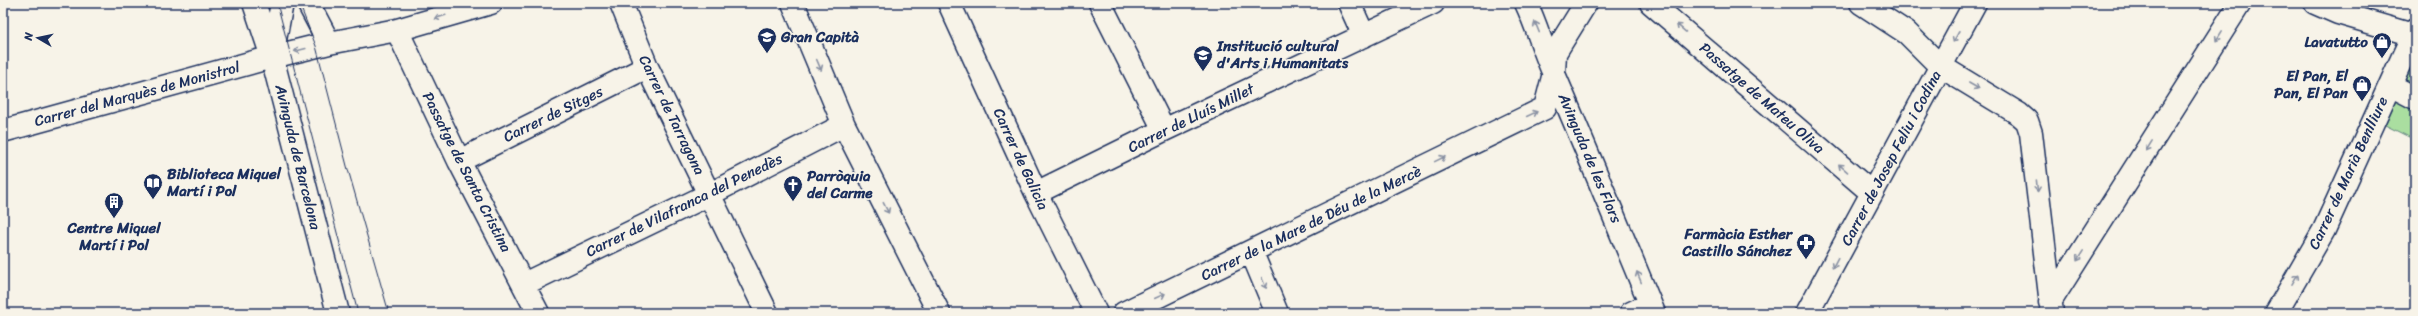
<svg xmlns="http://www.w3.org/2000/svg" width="2418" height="316" font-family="Sriracha,sans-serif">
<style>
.green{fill:#aadea0;stroke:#62867f}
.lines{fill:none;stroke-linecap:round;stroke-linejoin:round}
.minor-casing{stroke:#1b2f5e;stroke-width:25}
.minor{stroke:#f7f3e8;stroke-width:22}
.tram{stroke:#1b2f5e;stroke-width:1}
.oneway{stroke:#8991a3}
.labels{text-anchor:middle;stroke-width:3.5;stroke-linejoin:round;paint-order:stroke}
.poi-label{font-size:15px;font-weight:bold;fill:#1b2f5e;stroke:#f7f3e8;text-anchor:start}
.street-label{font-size:15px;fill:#1b2f5e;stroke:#f7f3e8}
</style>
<rect width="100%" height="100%" fill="#f7f3e8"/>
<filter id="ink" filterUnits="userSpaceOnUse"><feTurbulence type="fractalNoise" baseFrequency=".025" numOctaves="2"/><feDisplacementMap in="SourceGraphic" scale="8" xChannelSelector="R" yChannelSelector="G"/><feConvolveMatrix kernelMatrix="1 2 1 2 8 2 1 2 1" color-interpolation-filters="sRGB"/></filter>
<g filter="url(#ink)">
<path class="green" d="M2415,59V140L2385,125Z"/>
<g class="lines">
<defs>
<path id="minor" d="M254,3L272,57L338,313
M308,3L329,43
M621,3L647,67L767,313
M793,3L844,125L939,313
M949,3L1036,193L1096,313
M1100,3L1164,130
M1349,3L1364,36
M1526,3C1537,26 1543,50 1554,74C1588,153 1621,233 1654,313
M1651,3L1872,193
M1861,3L1907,33L1940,66L2019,114L2027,121L2031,133L2052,313
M2315,3L2338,13L2413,35
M397,30L459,161L538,313
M272,56L282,3
M2390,85L2415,98
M3,131L272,57L329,43L397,30L491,3
M459,161L647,67
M1036,193L1164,130L1433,3
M1252,253L1277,313
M524,284L710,194L844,125
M2050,302L2240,3
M1124,313L1545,108L1554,73L1555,53L1586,3
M1631,313L1650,304
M1807,313L1975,3
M2276,313L2324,230L2415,30"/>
</defs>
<use href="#minor" class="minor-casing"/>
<use href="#minor" class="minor"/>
<path class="tram" d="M277,3L358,313
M299,3L316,46L347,166L389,313"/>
</g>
<defs><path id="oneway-shaft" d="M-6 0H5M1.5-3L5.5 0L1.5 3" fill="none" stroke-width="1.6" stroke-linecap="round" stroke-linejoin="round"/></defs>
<g class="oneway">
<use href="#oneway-shaft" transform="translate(440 17) rotate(164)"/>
<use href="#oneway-shaft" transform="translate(1537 27) rotate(-112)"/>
<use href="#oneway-shaft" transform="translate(1681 28) rotate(-139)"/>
<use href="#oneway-shaft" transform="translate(2219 36) rotate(122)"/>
<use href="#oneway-shaft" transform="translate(1956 37) rotate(119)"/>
<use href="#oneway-shaft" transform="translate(300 50) rotate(166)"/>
<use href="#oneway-shaft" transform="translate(819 65) rotate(67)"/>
<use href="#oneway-shaft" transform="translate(1974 86) rotate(30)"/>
<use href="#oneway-shaft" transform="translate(1532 114) rotate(-25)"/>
<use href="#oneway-shaft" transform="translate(2149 146) rotate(122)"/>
<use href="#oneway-shaft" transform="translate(1440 159) rotate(-26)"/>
<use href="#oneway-shaft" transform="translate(1843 168) rotate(-139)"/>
<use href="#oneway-shaft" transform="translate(2037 186) rotate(84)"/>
<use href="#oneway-shaft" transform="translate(886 208) rotate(63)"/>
<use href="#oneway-shaft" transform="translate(2080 256) rotate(122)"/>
<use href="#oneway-shaft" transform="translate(1835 263) rotate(118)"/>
<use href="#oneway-shaft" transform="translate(1639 277) rotate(-112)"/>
<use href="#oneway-shaft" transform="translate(2295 279) rotate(-60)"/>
<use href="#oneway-shaft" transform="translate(1264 283) rotate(67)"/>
<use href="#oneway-shaft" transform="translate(1160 296) rotate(-25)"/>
</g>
</g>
<defs>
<symbol id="school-pin" viewBox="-11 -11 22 30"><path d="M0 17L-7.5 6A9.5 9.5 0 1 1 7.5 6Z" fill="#1b2f5e" stroke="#f7f3e8"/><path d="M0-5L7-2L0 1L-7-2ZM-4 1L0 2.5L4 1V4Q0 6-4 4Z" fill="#fff"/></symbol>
<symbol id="shop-pin" viewBox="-11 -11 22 30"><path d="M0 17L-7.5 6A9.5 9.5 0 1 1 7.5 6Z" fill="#1b2f5e" stroke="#f7f3e8"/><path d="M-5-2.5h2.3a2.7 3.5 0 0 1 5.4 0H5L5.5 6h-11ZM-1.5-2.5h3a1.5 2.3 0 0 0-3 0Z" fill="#fff"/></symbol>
<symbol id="library-pin" viewBox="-11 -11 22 30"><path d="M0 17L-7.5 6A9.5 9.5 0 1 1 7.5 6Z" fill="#1b2f5e" stroke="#f7f3e8"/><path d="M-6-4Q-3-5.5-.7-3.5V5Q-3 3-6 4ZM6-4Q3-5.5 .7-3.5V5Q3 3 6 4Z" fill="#fff"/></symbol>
<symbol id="church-pin" viewBox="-11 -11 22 30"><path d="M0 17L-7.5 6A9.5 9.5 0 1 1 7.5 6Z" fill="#1b2f5e" stroke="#f7f3e8"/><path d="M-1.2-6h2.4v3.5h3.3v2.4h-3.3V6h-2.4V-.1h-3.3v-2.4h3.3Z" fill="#fff"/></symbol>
<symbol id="building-pin" viewBox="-11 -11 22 30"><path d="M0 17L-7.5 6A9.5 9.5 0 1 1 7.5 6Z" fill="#1b2f5e" stroke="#f7f3e8"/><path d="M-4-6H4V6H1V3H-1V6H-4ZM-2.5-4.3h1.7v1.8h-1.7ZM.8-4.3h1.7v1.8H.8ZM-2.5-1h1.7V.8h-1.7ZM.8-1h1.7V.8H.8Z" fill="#fff"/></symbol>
<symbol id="pharmacy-pin" viewBox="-11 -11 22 30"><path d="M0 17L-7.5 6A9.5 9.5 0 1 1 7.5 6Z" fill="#1b2f5e" stroke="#f7f3e8"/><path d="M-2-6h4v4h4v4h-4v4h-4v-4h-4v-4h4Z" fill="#fff"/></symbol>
</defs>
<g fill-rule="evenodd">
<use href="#school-pin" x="756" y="26" width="22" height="30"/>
<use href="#shop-pin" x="2371" y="31" width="22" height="30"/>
<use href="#school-pin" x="1192" y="44" width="22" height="30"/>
<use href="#shop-pin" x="2351" y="74" width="22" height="30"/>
<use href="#library-pin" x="142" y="172" width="22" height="30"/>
<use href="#church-pin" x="782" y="174" width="22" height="30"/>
<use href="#building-pin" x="103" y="191" width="22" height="30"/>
<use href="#pharmacy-pin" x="1795" y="232" width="22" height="30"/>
</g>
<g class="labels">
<g class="poi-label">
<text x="781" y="42">Gran Capità</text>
<text x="2368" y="47" text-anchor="end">Lavatutto</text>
<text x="1217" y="51">Institució cultural<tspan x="1217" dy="17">d'Arts i Humanitats</tspan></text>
<text x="2348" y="81" text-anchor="end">El Pan, El<tspan x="2348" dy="17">Pan, El Pan</tspan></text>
<text x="167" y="179">Biblioteca Miquel<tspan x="167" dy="17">Martí i Pol</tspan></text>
<text x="807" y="181">Parròquia<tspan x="807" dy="17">del Carme</tspan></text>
<text x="114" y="233" text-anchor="middle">Centre Miquel<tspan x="114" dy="17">Martí i Pol</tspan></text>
<text x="1792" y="239" text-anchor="end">Farmàcia Esther<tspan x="1792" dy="17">Castillo Sánchez</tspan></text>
</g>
<g class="street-label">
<text transform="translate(137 94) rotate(-15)" y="5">Carrer del Marquès de Monistrol</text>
<text transform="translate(1762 98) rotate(41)" y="5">Passatge de Mateu Oliva</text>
<text transform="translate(553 114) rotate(-26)" y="5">Carrer de Sitges</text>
<text transform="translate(672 115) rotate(64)" y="5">Carrer de Tarragona</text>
<text transform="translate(1191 118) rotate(-26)" y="5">Carrer de Lluís Millet</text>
<text transform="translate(298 157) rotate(76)" y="5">Avinguda de Barcelona</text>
<text transform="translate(1590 158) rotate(67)" y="5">Avinguda de les Flors</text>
<text transform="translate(1891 158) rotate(-62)" y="5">Carrer de Josep Feliu i Codina</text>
<text transform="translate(1021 159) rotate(65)" y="5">Carrer de Galicia</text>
<text transform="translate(467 172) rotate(63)" y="5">Passatge de Santa Cristina</text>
<text transform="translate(2348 173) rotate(-65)" y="5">Carrer de Marià Benlliure</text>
<text transform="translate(684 205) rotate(-26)" y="5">Carrer de Vilafranca del Penedès</text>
<text transform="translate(1311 223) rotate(-26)" y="5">Carrer de la Mare de Déu de la Mercè</text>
</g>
</g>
<rect width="2418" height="316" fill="none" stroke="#f7f3e8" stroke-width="16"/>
<rect x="8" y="8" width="2402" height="300" fill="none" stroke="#1b2f5e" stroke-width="1.5" filter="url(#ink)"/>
<g transform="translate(38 38) rotate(279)" stroke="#f7f3e8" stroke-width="3" paint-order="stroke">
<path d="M0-3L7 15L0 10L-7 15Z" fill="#1b2f5e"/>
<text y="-6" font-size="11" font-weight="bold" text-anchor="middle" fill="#1b2f5e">N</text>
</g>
</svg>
